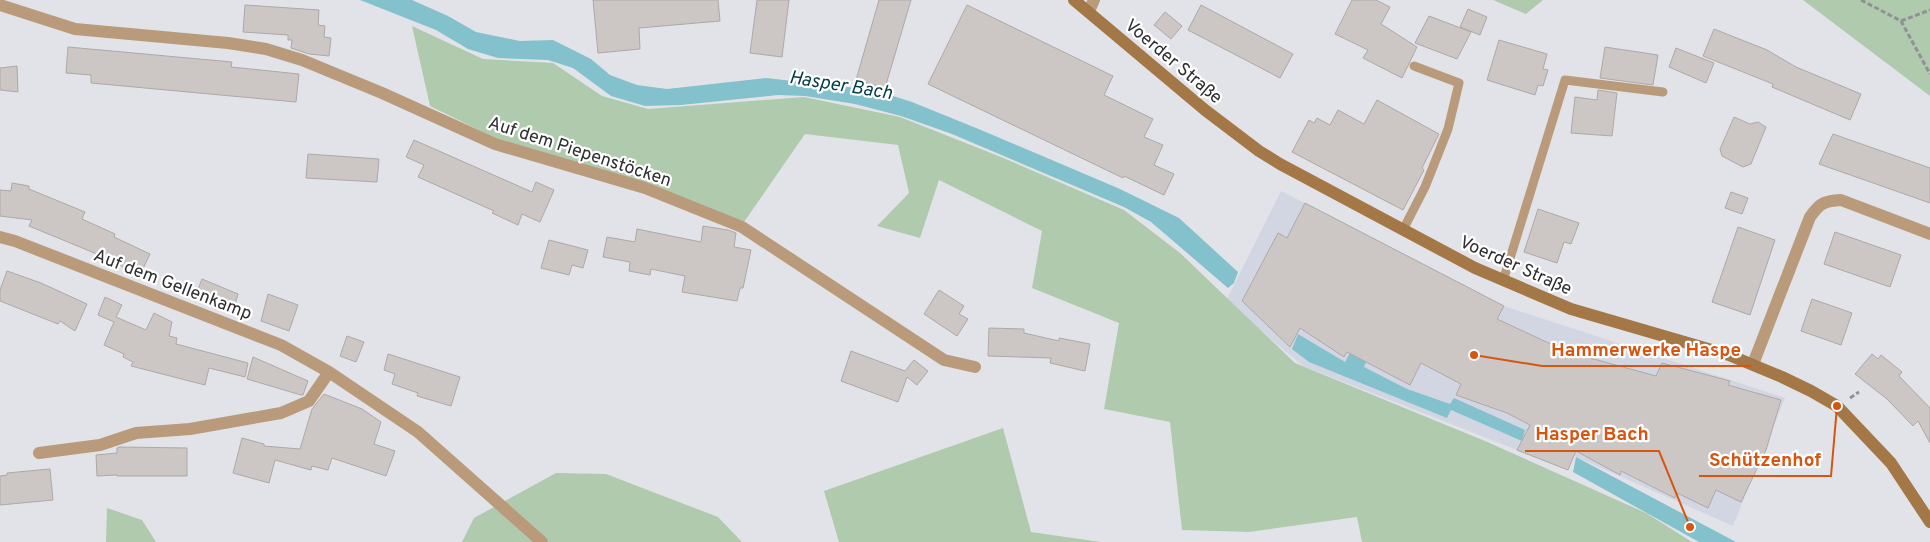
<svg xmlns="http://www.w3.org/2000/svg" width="1930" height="542" font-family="Overpass,sans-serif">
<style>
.built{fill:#d2d6e2}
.green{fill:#b0caae}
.water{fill:#83c2cc}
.building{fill:#ccc6c4;stroke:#aea8a6}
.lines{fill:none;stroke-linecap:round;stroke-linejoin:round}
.path{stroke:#909195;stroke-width:3;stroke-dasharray:5 2.5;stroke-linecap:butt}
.lane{stroke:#b99b7b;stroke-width:9}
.street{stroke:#b99b7b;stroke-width:12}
.secondary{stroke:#a37746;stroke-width:12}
.labels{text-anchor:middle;stroke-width:4.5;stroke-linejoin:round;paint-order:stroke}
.street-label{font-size:18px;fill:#2f2f31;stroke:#fff}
.water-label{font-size:19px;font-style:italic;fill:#003d44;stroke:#fff}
.leader{fill:none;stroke:#d65510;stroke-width:2}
.callout-dot{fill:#d65510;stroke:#fff;stroke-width:2}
.callout-label{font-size:19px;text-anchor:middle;font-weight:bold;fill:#d65510;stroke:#fff;stroke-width:4.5;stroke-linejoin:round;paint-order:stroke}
</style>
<rect width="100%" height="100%" fill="#e1e3e8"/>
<path class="built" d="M1281,191L1504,306L1785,398L1733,526L1574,456L1568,470L1303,366L1226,301Z"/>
<path class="green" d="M1493,0H1543L1526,14Z
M1803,0H1930V96Z
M412,26L483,59L553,63L602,96L648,109L804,97L900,117L1001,157L1124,210L1180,253L1295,363L1485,441L1646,513L1692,542H1362L1357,517L1249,532L1182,530L1170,422L1104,409L1119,323L1032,288L1042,231L939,180L920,238L877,226L909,193L898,145L805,134L744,222L495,138L430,106Z
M1003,428L1031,532L1101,542H839L824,491Z
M556,473L606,474L718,517L742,542H462L474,518Z
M107,508L142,520L156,542H106Z"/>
<path class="water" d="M360,0H412L448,16L476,32L520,41L553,40L591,59L610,75L637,85L667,89L766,78L874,90L912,102L981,130L1120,189L1179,218L1238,272L1234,283L1228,288L1151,222L1124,207L952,134L901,116L855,104L805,96L778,95L681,105L645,106L611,96L573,68L548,60L498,58L468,49L436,30Z
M1298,334L1345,362L1355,344L1371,350L1364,367L1407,389L1450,404L1454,398L1525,430L1522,441L1451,410L1447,418L1309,362L1292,349Z
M1576,457L1736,542H1699L1573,472Z"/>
<path class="building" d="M593,0H718L720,21L639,28L640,49L598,53Z
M757,0H789L782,57L750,53Z
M879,0H911L885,88L856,80Z
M1352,0H1376L1390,7L1381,24L1417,47L1402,78L1363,58L1368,50L1335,34Z
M245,5L319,10L318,25L325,26L324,37L331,38L329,56L309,54L291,48L292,40H288V35L243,32Z
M967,5L1113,76L1104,95L1153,119L1144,137L1163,145L1154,165L1174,174L1164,195L1124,176L1123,178L928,84Z
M1201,5L1293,54L1280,78L1188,30Z
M1468,9L1487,17L1480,35L1460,27Z
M1165,12L1182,26L1171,39L1154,25Z
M1429,16L1471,32L1457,59L1415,43Z
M1714,29L1767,50L1796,67L1861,94L1850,120L1772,87L1773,84L1703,56Z
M1499,40L1547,54L1543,69L1548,70L1543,86L1538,85L1535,95L1487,80Z
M68,47L232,62L231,67L299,74L296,102L91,83V75L66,73Z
M1605,47L1658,55L1653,85L1600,78Z
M1676,48L1714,63L1706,83L1669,67Z
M17,66L18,92L0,90V68Z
M1598,90L1617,93L1612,136L1571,133L1575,97L1597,100Z
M1377,100L1439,134L1422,168L1424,170L1403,210L1292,152L1309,120L1314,123L1317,118L1330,125L1338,110L1364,124Z
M1734,117L1750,124L1758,122L1766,127L1751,164L1743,167L1722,156L1720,149Z
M1833,134L1930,168V203L1819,164Z
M414,140L532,192L536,182L554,190L540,222L522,214L518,225L492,213L494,211L418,177L424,165L406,157Z
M308,154L379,159L377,182L306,178Z
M12,183L29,186V189L85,212L82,219L115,234L114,237L150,254L140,275L92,252L29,226L32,220L0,216V190L11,191Z
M1731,192L1748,198L1742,214L1725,208Z
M1305,203L1504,306L1497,319L1568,352L1656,376L1662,363L1730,381L1728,385L1781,400L1766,450L1741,502L1716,490L1708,508L1677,493L1675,498L1621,471L1620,475L1576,451L1568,470L1517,450L1530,425L1507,413L1456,395L1461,384L1421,363L1410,385L1347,352L1344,357L1300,328L1290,347L1242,301L1278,233L1287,238Z
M1538,209L1579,223L1571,244L1564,242L1557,263L1524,252Z
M703,226L728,230L736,233L734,247L751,250L743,288H740L737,301L682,292L685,276L651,269L650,275L629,271L630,262L603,257L607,237L635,242L637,229L701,242Z
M1738,227L1775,240L1750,315L1712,302Z
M1835,232L1901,255L1890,287L1824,264Z
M549,240L588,250L583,268L572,265L569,275L541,268Z
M7,271L41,283L87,304L75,331L60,321L58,324L0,301V290Z
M202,279L238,294L233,312L195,297Z
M939,290L964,306L959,314L968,319L957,336L924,314Z
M268,294L298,305L289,331L261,321Z
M105,297L122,305L116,317L146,330L154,313L172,322L169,336L177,338L176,344L248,363L245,377L209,368L205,385L131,366L133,362L123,357L124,354L104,345L114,322L98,315Z
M1812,299L1852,313L1841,345L1801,331Z
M989,328L1024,329V333L1059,341V338L1090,344L1085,371L1050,363L1051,358L988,356Z
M347,336L364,342L356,362L340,356Z
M851,351L905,371L914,360L928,371L917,385L907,377L898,402L841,381Z
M388,354L460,377L451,406L417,396L418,393L392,384L395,374L384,370Z
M1872,354L1878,359L1881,355L1902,372L1899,376L1930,408V443L1918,421L1913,426L1887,399L1855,374Z
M253,357L308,381L303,395H301L247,379Z
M324,394L362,409L381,422L374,444L395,451L386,476L332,458L328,470L312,466L311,470L275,460L269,483L233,473L242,438L264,444V446L300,449L312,409Z
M120,447L187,448V476H117V475L97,476L96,455L117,453V448Z
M50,469L53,500L0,505V476L7,475V473Z"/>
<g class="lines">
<path class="path" d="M1861,0L1901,21L1930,74
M1901,21L1930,10
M1850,398L1859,392"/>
<path class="lane" d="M1403,230L1425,187L1448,129L1459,83L1414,66
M1503,281L1565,80L1663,92"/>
<path class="street" d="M0,5L75,29L228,43L266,49L302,60L382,93L495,144L645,188L742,227L944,360L975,367
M1089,11L1094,0
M0,237L15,241L281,345L329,372L418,432L542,542
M1753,364L1810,217C1820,203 1824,201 1841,200L1930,234
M39,453L100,445L136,433L190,429L281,413L309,401L329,372"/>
<path class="secondary" d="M1074,0L1205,110L1259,151L1280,164L1475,268L1571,309L1729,355L1782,377L1811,391L1837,406L1891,463L1930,522"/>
</g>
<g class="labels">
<g class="street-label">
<text transform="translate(1174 61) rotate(40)" y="6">Voerder Straße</text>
<text transform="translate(580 151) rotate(18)" y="6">Auf dem Piepenstöcken</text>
<text transform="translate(1516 265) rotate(24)" y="6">Voerder Straße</text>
<text transform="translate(173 284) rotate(21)" y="6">Auf dem Gellenkamp</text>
</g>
<g class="water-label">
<text transform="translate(841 84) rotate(9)" y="7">Hasper Bach</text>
</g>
</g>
<path class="leader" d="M1474 355L1542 366H1751M1690 527L1659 451H1525M1837 406L1831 476H1699"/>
<g class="callout-dot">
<circle cx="1474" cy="355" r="5"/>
<circle cx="1690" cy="527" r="5"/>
<circle cx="1837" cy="406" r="5"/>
</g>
<g class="callout-label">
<text x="1646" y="356">Hammerwerke Haspe</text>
<text x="1592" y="440">Hasper Bach</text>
<text x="1765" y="466">Schützenhof</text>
</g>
</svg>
